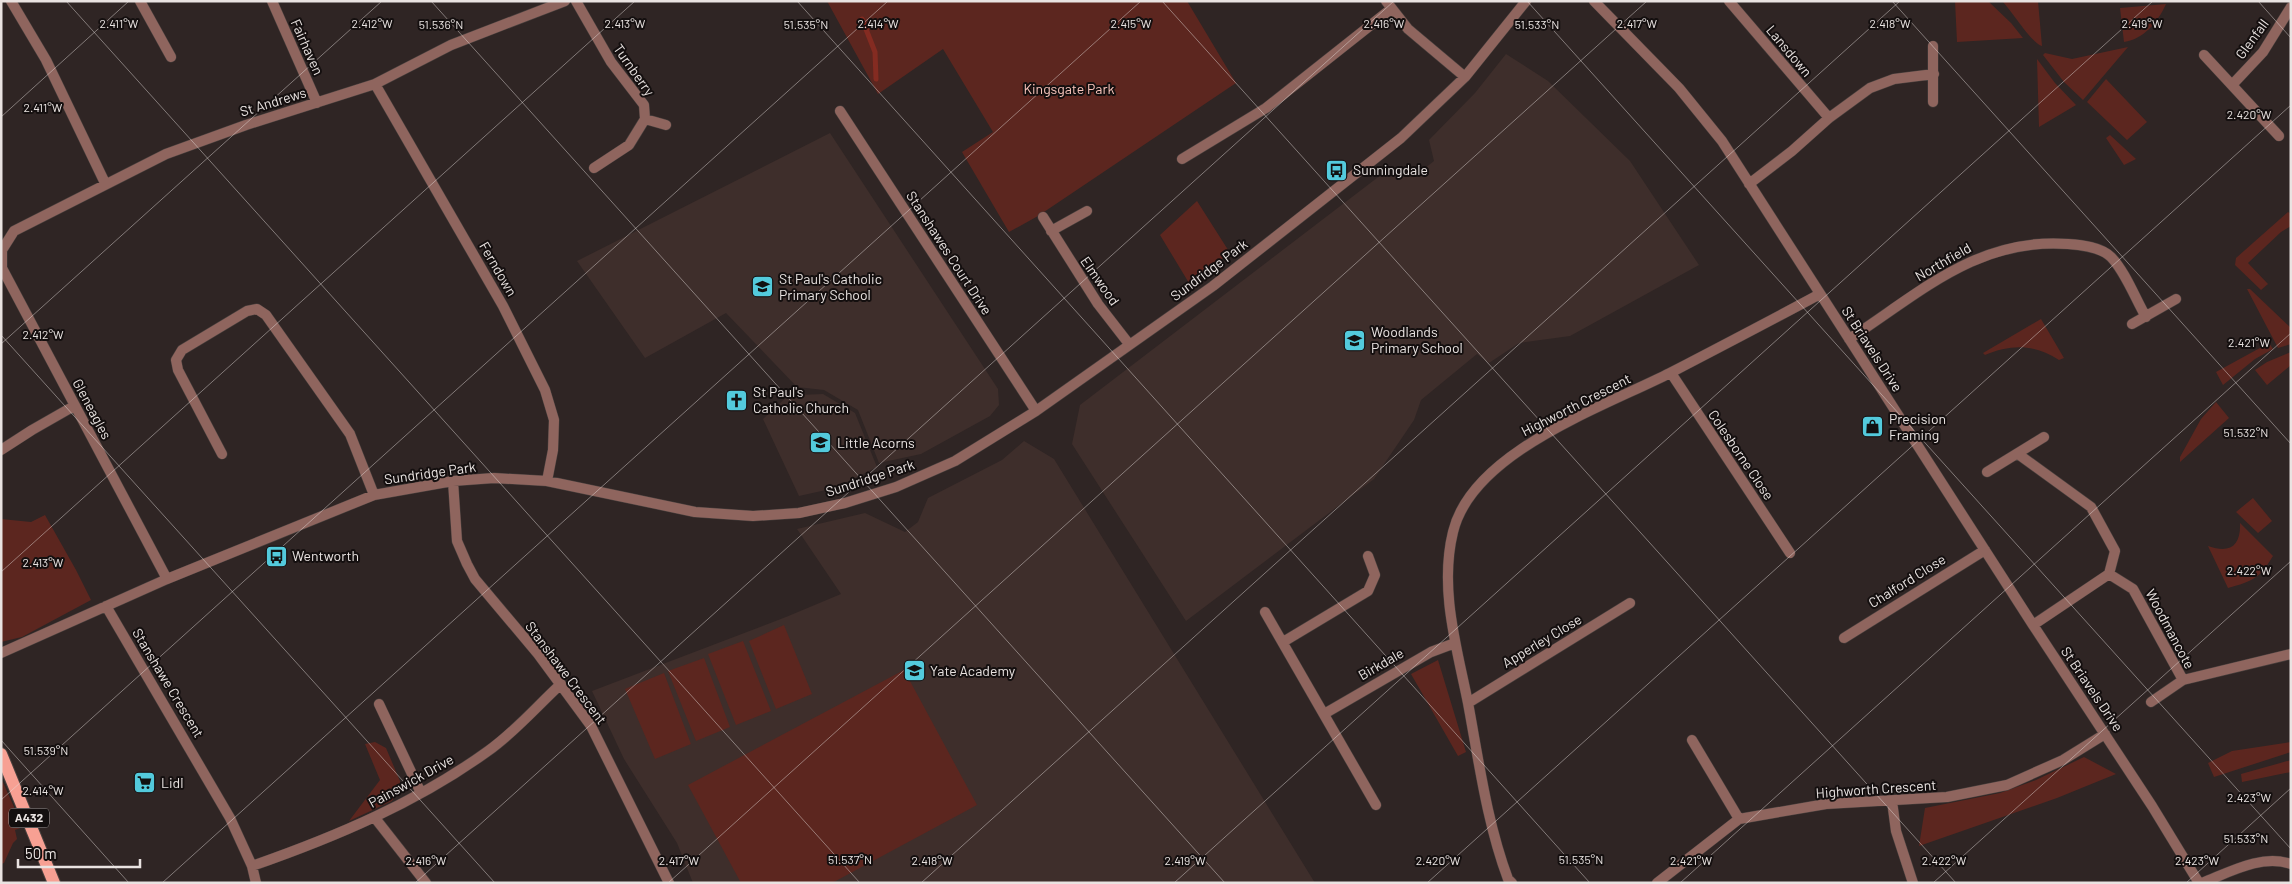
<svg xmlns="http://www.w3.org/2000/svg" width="2292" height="884" font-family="Barlow,sans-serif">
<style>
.built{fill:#3e2e2b}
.green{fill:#5c261f}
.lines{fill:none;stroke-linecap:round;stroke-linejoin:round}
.stream{stroke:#842b21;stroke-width:5}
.minor-casing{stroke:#49403e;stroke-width:11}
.primary-casing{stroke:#49403e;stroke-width:14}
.minor{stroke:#8f655e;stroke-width:10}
.primary{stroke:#f7a093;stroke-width:12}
.ticks{fill:none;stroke:#e9e3e1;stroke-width:1;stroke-opacity:0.45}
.labels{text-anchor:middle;stroke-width:4;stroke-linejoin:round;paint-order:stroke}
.shield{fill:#140f0f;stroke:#a9a3a2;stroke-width:1}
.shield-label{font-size:12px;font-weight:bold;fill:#e9e3e1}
.street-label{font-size:14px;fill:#e9e3e1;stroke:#140f0f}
.park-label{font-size:14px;fill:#fac6bd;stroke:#140f0f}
.poi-label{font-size:14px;fill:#e9e3e1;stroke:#140f0f;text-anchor:start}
.ticks-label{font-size:12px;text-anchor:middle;fill:#e9e3e1;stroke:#140f0f;stroke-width:4;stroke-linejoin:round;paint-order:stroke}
</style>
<rect width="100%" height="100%" fill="#2f2524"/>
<path class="built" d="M1506,54L1548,81L1630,161L1699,265L1570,336L1519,343L1489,363L1477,354L1421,400L1414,420L1374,479L1186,621L1072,444L1080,405L1390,168L1415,176L1434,161L1429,140L1475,93Z
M830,133L998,389L999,405L990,416L921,454L879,463L858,410L824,390L797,387L726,313L645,358L577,261Z
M793,391L799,395L823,394L855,413L877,467L835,488L799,496L763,419Z
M1024,441L1054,459L1315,883H693L677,843L624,759L592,691L786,617L841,594L797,529L865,513L905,532L918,522L928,498L1002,460Z"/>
<path class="green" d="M827,1H1187L1236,83L1038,216L1009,232L962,152L993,132L943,49L878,94Z
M1955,1H1988L2011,23L2023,38L1957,42Z
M2002,1H2038L2042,46C2032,44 2012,11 2002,1Z
M2166,4C2158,22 2144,39 2124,42L2120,8Z
M2128,47L2083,100L2064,82L2043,55L2045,53L2072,59Z
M2037,59L2055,83L2076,105L2039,127Z
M2106,79L2147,122L2127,140L2087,102Z
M2110,135L2136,159L2124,165L2106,138Z
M1197,201L1230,253L1189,283L1160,235Z
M2288,212L2291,214V226L2281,232L2248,263L2268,284L2261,290L2235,265L2236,258Z
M2247,289H2250L2291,328V344L2278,348Z
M2041,319L2064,358L2059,360C2035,344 2011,344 1985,355L1983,353Z
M2269,343L2273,349L2255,359L2223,385L2216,372Z
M2291,352V365L2267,385L2255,370L2267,362Z
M2216,402L2229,418L2180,462V457L2201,419Z
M2253,498L2272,521L2258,533L2236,512Z
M45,515L76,570L91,600L22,637L1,642V519L31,522Z
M2240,523L2273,556C2259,579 2253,581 2228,588L2208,546C2230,554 2241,546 2240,523Z
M784,625L812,694L776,709L749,641Z
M743,641L771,711L736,725L708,654Z
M704,658L730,727L696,741L668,671Z
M1438,660L1466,752L1458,756L1411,674Z
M904,670L977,805L832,883H741L688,785Z
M664,673L691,744L655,759L625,689Z
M375,742L386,748L400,781V787L392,801L349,821L380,780L365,744Z
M2291,742V752L2214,777L2208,763L2232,751Z
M2084,757L2116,774L2057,798L1919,846L1925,808L2000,793L2036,780Z
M2291,760V772L2242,782L2241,774Z
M1,778L23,827L15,830L17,839L13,843L4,863L1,864Z"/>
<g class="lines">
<path class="stream" d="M862,19L875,52L876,79"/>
<defs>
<path id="minor" d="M11,1L46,60L105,183
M140,1L171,57
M272,1L317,103
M576,1L611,62L644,105L645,119L629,145L594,168
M1386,1L1408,29L1465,77
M1594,1L1679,88L1722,141L2033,625L2152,806L2199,883
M1729,1L1829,118
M2204,55L2279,136
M375,84L503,306L545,390L554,420L553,450L547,481
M2232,85L2263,52L2291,7
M1933,102V46
M840,111L1036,411
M645,119L666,125
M1182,159L1266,108L1391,9
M1749,184L1792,151L1829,118L1870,88L1894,79L1934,74
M1043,217L1098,304L1129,344
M1051,231L1087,211
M2,250L14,231L166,154L246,125L375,84L451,45L565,1
M2,250V268L167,579
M2132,324L2176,299
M1849,339C1920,293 1978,237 2068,244C2082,245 2101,247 2111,257C2125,271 2136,300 2146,317
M1671,373L1790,553
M1,450L32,430L74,406
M222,454L178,370L176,360L182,350L247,311L257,309L266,315L350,434L374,495
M2018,454L2091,507L2115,551L2109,574
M1987,472L2044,437
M453,481L457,541L467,564L475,579L538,654L591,726L669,883
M106,606L230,818L252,866L256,883
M1265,612L1376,805
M2033,625L2109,574L2133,589L2183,680
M1844,638L1985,550
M1283,642L1368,591L1375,575L1368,556
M1,653L167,579L374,495L453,481L494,478L547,481L695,512L753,516L799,513L845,503L896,487L955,461L1036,411L1213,286L1401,138L1465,77L1526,1
M2151,702L2183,680L2291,654
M1468,703L1630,603
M379,704L421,793
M1324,714L1431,652L1455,643
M1692,740L1739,819
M1892,801L1896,831L1913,883
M375,818L426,883
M252,866C335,837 416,803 488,751C514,733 538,705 561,684
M1512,883L1508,879C1487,823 1479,762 1468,703C1457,648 1439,589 1453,532C1472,452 1603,407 1670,373C1720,347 1770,321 1820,294
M1657,883L1739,819L1826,804L1947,797L2007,785L2063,760L2105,734
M2202,883C2230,872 2261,854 2291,864"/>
<path id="primary" d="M1,754L54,883"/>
</defs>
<use href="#minor" class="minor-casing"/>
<use href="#primary" class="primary-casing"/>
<use href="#minor" class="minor"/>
<use href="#primary" class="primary"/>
</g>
<path class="ticks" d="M66,1L860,883M431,1L1225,883M797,1L1590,883M1162,1L1956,883M1527,1L2291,849M1892,1L2291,444M2258,1L2291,38M1,117L129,1M1,335L495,883M1,344L382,1M1,572L635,1M1,740L129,883M1,800L888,1M162,883L1141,1M415,883L1394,1M668,883L1647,1M921,883L1900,1M1174,883L2153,1M1427,883L2291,105M1680,883L2291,333M1933,883L2291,561M2186,883L2291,788"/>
<defs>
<symbol id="bus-square" viewBox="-11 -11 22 22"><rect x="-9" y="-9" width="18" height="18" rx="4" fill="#53cadc" stroke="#140f0f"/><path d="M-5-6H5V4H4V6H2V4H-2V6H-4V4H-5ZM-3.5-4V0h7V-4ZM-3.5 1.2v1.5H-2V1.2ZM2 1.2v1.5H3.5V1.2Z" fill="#111"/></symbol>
<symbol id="school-square" viewBox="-11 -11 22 22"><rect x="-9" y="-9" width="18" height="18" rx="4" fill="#53cadc" stroke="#140f0f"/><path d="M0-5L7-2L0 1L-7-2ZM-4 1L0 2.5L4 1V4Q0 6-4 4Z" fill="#111"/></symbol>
<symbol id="church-square" viewBox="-11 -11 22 22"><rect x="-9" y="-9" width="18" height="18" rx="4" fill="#53cadc" stroke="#140f0f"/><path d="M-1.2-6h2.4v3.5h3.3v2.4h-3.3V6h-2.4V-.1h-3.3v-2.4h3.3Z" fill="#111"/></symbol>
<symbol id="shop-square" viewBox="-11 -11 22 22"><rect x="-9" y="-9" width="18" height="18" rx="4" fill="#53cadc" stroke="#140f0f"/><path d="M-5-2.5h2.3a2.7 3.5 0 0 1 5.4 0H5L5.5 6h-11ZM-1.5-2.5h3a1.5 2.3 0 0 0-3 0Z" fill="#111"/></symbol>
<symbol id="supermarket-square" viewBox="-11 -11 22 22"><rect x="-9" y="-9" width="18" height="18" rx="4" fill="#53cadc" stroke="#140f0f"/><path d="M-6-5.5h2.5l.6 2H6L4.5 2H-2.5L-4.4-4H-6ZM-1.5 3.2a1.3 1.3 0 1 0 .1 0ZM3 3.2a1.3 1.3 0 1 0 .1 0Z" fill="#111"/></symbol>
</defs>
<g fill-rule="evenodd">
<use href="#bus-square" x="1324" y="158" width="25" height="25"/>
<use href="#school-square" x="750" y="274" width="25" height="25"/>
<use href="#school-square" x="1342" y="328" width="25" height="25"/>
<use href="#church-square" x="724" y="388" width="25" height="25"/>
<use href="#shop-square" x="1860" y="414" width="25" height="25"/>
<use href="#school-square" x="808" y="430" width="25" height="25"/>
<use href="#bus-square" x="264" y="544" width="25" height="25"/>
<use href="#school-square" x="902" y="658" width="25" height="25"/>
<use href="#supermarket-square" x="132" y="770" width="25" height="25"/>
</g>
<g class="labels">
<rect class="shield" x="9" y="808.5" width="40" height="19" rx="4"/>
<g class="shield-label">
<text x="29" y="822">A432</text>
</g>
<g class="street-label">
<text transform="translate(2252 39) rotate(-54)" y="5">Glenfall</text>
<text transform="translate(307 47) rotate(66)" y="5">Fairhaven</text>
<text transform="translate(1789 51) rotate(50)" y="5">Lansdown</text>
<text transform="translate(634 70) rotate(55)" y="5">Turnberry</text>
<text transform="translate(273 102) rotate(-17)" y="5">St Andrews</text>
<text transform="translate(949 253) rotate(57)" y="5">Stanshawes Court Drive</text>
<text transform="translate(1943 262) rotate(-30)" y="5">Northfield</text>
<text transform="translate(498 269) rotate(60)" y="5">Ferndown</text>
<text transform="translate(1209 270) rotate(-37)" y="5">Sundridge Park</text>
<text transform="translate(1100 281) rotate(55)" y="5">Elmwood</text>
<text transform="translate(1872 349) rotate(57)" y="5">St Briavels Drive</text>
<text transform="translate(1576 405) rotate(-27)" y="5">Highworth Crescent</text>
<text transform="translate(92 409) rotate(62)" y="5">Gleneagles</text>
<text transform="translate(1741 455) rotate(56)" y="5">Colesborne Close</text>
<text transform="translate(430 473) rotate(-8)" y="5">Sundridge Park</text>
<text transform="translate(870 478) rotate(-18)" y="5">Sundridge Park</text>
<text transform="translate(1907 581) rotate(-32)" y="5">Chalford Close</text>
<text transform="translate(2170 629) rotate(62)" y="5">Woodmancote</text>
<text transform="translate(1542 641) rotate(-31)" y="5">Apperley Close</text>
<text transform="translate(1381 664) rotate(-30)" y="5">Birkdale</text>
<text transform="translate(566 673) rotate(53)" y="5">Stanshawe Crescent</text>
<text transform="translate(168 683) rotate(59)" y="5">Stanshawe Crescent</text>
<text transform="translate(2092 689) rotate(56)" y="5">St Briavels Drive</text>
<text transform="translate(411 781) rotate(-29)" y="5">Painswick Drive</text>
<text transform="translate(1876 789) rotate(-4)" y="5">Highworth Crescent</text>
</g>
<g class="park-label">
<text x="1069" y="94">Kingsgate Park</text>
</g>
<g class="poi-label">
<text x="1353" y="175">Sunningdale</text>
<text x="779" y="284">St Paul's Catholic<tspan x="779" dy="16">Primary School</tspan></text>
<text x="1371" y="337">Woodlands<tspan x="1371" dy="16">Primary School</tspan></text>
<text x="753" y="397">St Paul's<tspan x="753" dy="16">Catholic Church</tspan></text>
<text x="1889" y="424">Precision<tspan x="1889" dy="16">Framing</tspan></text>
<text x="837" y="448">Little Acorns</text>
<text x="292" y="561">Wentworth</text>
<text x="930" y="676">Yate Academy</text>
<text x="161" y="788">Lidl</text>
</g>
</g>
<g class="ticks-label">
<text x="372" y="28">2.412°W</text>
<text x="625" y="28">2.413°W</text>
<text x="878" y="28">2.414°W</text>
<text x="1131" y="28">2.415°W</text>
<text x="1637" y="28">2.417°W</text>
<text x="1890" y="28">2.418°W</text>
<text x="2142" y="28">2.419°W</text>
<text x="119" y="28">2.411°W</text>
<text x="1384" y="28">2.416°W</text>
<text x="441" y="29">51.536°N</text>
<text x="806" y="29">51.535°N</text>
<text x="1537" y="29">51.533°N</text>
<text x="43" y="112">2.411°W</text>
<text x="2249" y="119">2.420°W</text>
<text x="43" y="339">2.412°W</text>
<text x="2249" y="347">2.421°W</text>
<text x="2246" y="437">51.532°N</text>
<text x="43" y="567">2.413°W</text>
<text x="2249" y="575">2.422°W</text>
<text x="46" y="755">51.539°N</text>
<text x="43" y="795">2.414°W</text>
<text x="2249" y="802">2.423°W</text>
<text x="2246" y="843">51.533°N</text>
<text x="850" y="864">51.537°N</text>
<text x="1581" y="864">51.535°N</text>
<text x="426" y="865">2.416°W</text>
<text x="679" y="865">2.417°W</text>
<text x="932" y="865">2.418°W</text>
<text x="1185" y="865">2.419°W</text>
<text x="1438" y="865">2.420°W</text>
<text x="1691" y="865">2.421°W</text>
<text x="1944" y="865">2.422°W</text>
<text x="2197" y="865">2.423°W</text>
</g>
<rect width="2292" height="884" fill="none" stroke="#e9e3e1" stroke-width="5"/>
<path d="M18 859v8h122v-8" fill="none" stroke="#e9e3e1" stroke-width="2.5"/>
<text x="25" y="859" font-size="15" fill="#e9e3e1" stroke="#140f0f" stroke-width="4" paint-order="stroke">50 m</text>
</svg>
